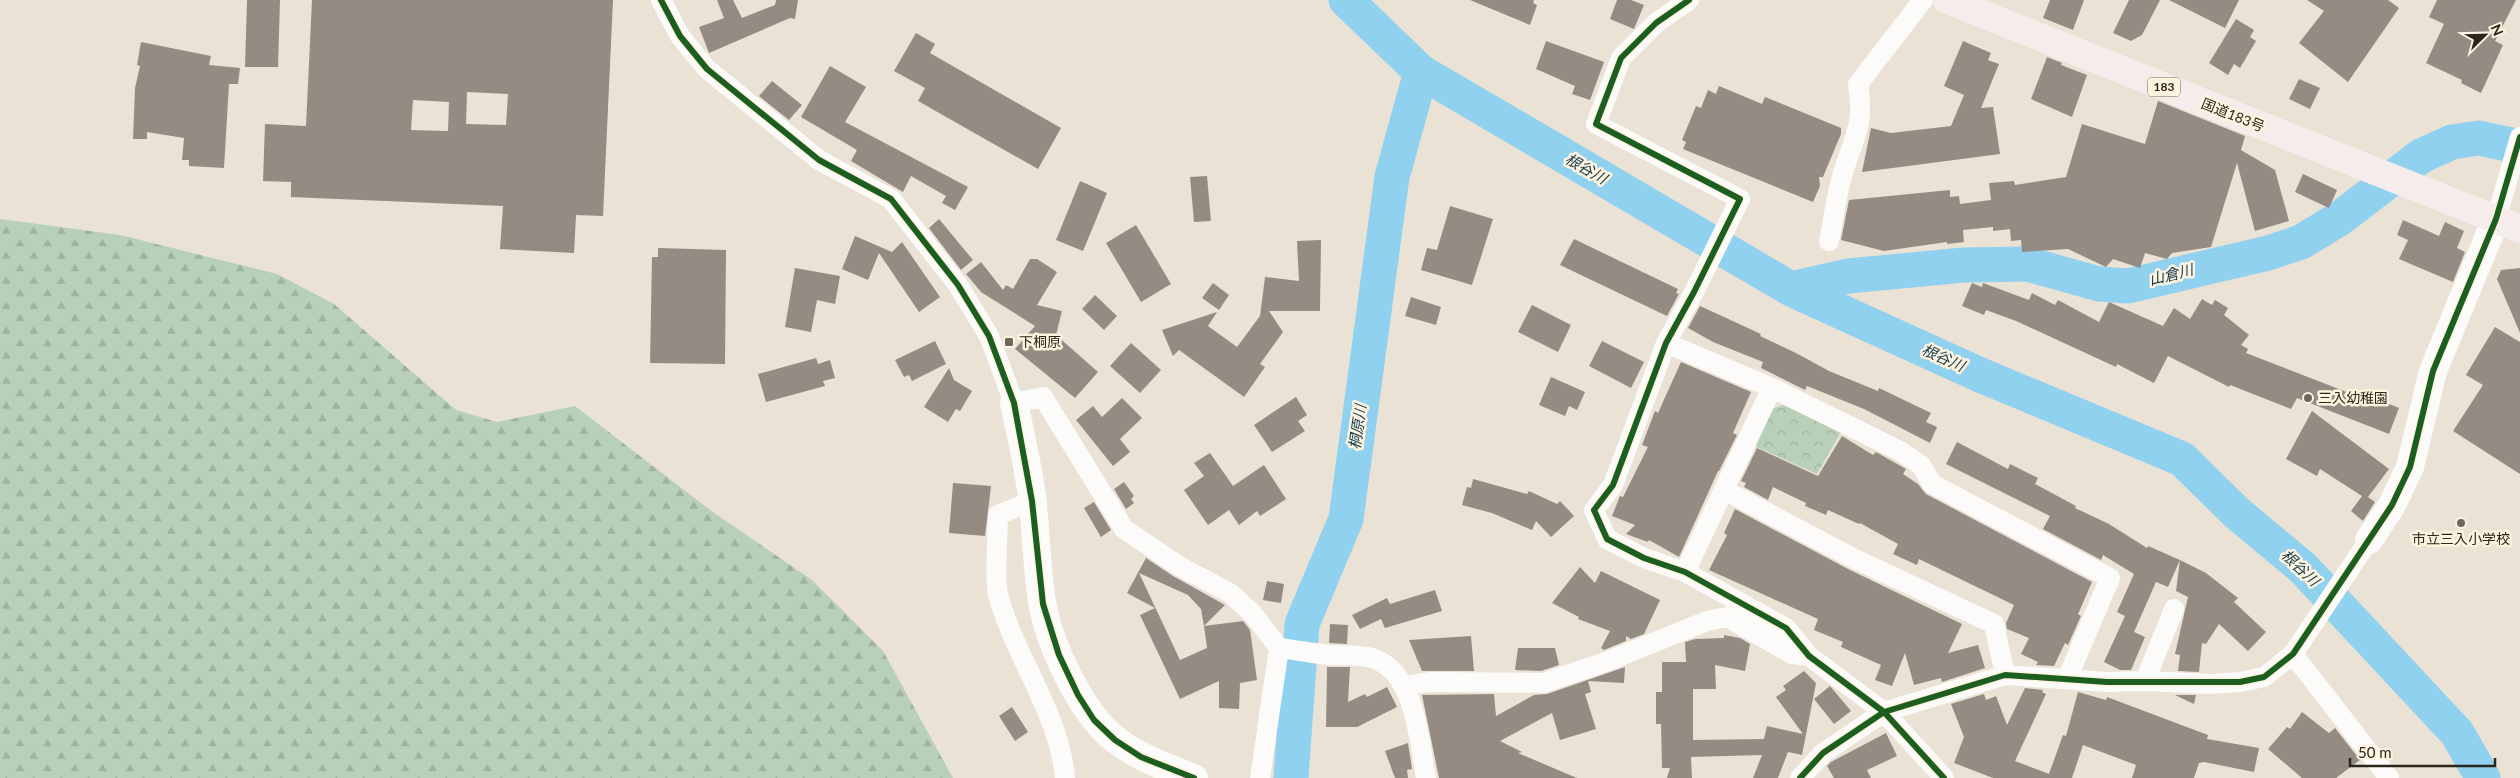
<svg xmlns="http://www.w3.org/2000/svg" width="2520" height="778" font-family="Lato,'Noto Sans JP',sans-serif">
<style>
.forest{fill:url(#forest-firs)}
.park{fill:url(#park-crowns)}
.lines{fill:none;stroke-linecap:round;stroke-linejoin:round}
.river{stroke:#91d1f0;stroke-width:35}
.building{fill:#948c83;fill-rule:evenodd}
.street{stroke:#fcfbf9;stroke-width:20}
.secondary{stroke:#fcfbf9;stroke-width:28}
.highway{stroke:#f5edec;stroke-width:28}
.cycleway-casing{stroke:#fdf3de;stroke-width:9}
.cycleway{stroke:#1b5e20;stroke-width:6}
.poi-dot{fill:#6d685c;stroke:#fdf3de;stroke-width:2}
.labels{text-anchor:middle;stroke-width:5;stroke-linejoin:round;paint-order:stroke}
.shield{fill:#fdf3de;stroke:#696456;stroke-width:1}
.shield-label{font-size:12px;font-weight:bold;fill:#2a261c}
.street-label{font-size:14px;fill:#2a261c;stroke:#fdf3de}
.poi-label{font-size:14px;fill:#2a261c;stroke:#fdf3de;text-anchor:start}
.water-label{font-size:15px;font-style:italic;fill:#123c50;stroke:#fdf3de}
</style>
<defs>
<pattern id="forest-firs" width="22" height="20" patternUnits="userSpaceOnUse" patternTransform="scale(1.25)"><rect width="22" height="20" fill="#b8d0b8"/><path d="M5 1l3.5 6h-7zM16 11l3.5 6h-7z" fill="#9eb29e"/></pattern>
<pattern id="park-crowns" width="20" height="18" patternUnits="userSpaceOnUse" patternTransform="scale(1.25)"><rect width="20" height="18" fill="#b8d0b8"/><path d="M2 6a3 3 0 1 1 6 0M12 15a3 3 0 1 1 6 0" fill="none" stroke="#9eb29e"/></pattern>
</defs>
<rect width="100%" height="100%" fill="#eae2d4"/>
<path class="forest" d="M0,219L120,235L277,274L334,304L456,410L497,422L575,406L710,510L812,580L883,651L953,778H0Z"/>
<path class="park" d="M1783,405L1841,432L1817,474L1755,446L1769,410Z"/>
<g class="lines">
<path class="river" d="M1346,0L1421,72L1791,289L1978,374L2182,459L2237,513L2303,568L2457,733L2483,778
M1791,289L1848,276L1964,265L2027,264L2099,284L2128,286L2268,253L2301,242L2339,219L2421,156L2452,142L2479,138L2520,147
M1291,778L1302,624L1346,519L1392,177L1421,72"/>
</g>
<path class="building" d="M247,0H280L278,67H245Z
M312,0H613L603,216L576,215L574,253L500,249L503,206L291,197V182L263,181L265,124L306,126ZM467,92L508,94L506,125L466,124ZM413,100L449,102L448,131L411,130Z
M717,0H733L742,18L775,5L776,0H798L795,19L790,18L709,53L699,27L724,18Z
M1470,0H1534L1533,3L1537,5L1530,25Z
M1617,0H1631L1644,5L1634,29L1610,19Z
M2050,0H2084L2073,30L2043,18Z
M2129,0H2160L2142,35L2131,41L2113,33Z
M2169,0H2239L2225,28Z
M2307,0H2388L2399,8L2348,82L2299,43L2324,11Z
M2437,0H2516L2495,41L2503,45L2481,93L2461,83L2462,80L2426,63L2444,24L2429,17Z
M2236,19L2254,30L2250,37L2256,41L2240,68L2234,64L2228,75L2209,63Z
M916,33L935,44L930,53L1061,128L1038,169L918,101L925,88L894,71Z
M1546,41L1604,62L1590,100L1572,94L1575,86L1536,69Z
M1963,41L1991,53L1988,60L1999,64L1981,108L1993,107L2000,154L1862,172L1871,128L1891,133L1951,126L1964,95L1944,86Z
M141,42L211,56L209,65L240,68L238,84H229L224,168L189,166V160H182L184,138L147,132V139H133L135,88L140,66L137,65Z
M2047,57L2062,63L2061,65L2087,75L2072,117L2031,99Z
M830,66L866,87L845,122L968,187L955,210L942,203L946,196L911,176L903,192L851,161L857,150L801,117Z
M2299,79L2320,88L2310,109L2289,99Z
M772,81L802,105L789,120L759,96Z
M1719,86L1762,104L1765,97L1841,128V134L1823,177H1819L1820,186L1813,202L1683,149L1686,142L1682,140L1696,106L1701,108L1708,90L1716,94Z
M2158,101L2245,136L2241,150L2275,170L2289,221L2255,231L2237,163L2211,247L2172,253L2167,259L2145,253L2140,268L2113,259L2106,267L2068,249L2022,252L2021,240L2011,241L2010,229L1993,231V227L1963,230L1964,242L1947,244V242L1884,251L1841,240L1849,200L1950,190V197L1959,196L1960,204L1991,200L1989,183L2014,181L2015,185L2066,177L2082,124L2145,144Z
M2303,174L2337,190L2329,208L2295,192Z
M1207,176L1211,221L1194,222L1190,177Z
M1080,181L1107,193L1083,251L1056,240Z
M1450,206L1493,219L1472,285L1421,270L1427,248L1437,250Z
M939,219L973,260L961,270L929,228Z
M2403,220L2439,236L2445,222L2464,231L2457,248L2465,252L2453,282L2399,259L2408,240L2397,235Z
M1136,225L1171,284L1141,302L1106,243Z
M855,236L892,252L902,242L940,297L919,312L879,253L868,280L842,269Z
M1574,239L1678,289L1676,293L1679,294L1667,316L1560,265Z
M1321,240L1320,311H1269L1283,332L1260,364L1265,367L1244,397L1179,350L1173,356L1162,330L1217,312L1208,326L1237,347L1260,316L1265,277L1299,281L1297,241Z
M658,248L726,250L725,364L650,363L652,257H658Z
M1030,259H1037L1057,272L1037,305L1062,311L1056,335L1098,372L1075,398L1015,349L1035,326L981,292L966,274L981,262L1003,290L1006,285L1013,289Z
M795,268L840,276L835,304L817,300L811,332L785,327Z
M2520,268V333L2497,279L2501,270Z
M1213,283L1229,295L1219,310L1202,298Z
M1972,283L1982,287L1983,283L2029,300L2032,293L2055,305L2058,300L2099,322L2109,302L2163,326L2174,308L2190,319L2202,299L2212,305L2215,300L2228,308L2224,315L2249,335L2241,345L2248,349L2246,353L2367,400L2369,396L2399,408L2389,434L2297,398L2291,409L2230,385L2229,387L2168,356L2154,383L2117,364L2116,367L2016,321L1986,310L1984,315L1962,306Z
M1095,295L1117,316L1104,330L1082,309Z
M1411,297L1441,307L1436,325L1405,316Z
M1532,305L1571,325L1558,352L1518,332Z
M1700,306L1761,334L1760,336L1796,353L1829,371L1878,391L1879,388L1931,413L1926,422L1937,427L1930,443L1864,409L1807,386L1805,390L1761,368L1763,362L1713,342L1688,328Z
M2495,327L2520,342V474L2453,431L2483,385L2466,375Z
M935,341L946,364L912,381L909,375L904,377L895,360Z
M1602,341L1644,362L1631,388L1589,366Z
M1131,343L1161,370L1140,393L1110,366Z
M816,358L818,364L830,360L835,378L823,381L825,386L766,402L758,374Z
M1681,362L1751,392L1733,433L1737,435L1719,471H1718L1679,557L1649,540L1648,542L1626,534L1635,525L1612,516L1620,496L1623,497L1648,447L1642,445L1655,411L1658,413Z
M949,368L954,380L972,391L960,411L956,409L948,422L924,407Z
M1551,377L1585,392L1577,410L1569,406L1565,416L1539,405Z
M1296,397L1307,415L1298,421L1305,431L1272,452L1254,425Z
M1122,398L1142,418L1120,439L1130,452L1113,466L1076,420L1093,406L1102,417Z
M2312,411L2389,469L2368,497L2375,502L2363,521L2351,511L2362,496L2320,469L2317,476L2286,459Z
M1842,436L1873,455L1876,452L1906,469L1903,474L1918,484L1926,494L2092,582L2078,614L2081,616L2068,645L2065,643L2054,666L2036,665L2038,662L2021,654L2029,638L2007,629L2006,623L2014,605L1919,559L1917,565L1893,554L1898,544L1860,523L1859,524L1828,510L1826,515L1805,506L1806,503L1773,487L1768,500L1744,487L1746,483L1741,481L1757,448L1818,476Z
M1957,442L2008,469L2010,464L2038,478L2035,484L2076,506L2075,508L2109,524L2147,548L2148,546L2180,560L2168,587L2156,582L2134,632L2145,637L2131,670H2120L2104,662L2125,616L2117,612L2134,574L2103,555L2101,560L2043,529L2050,516L1946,464Z
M1210,453L1233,486L1264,465L1286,499L1260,516L1257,511L1239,525L1229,510L1208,525L1184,490L1204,476L1194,463Z
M1473,479L1527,494L1529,491L1557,504L1560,501L1574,516L1551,537L1536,521L1532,530L1492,513L1462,505L1467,487L1471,488Z
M1124,482L1134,496L1131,499L1134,503L1126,509L1114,489Z
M953,483L991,486L985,536L949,533Z
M1094,502L1111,530L1101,537L1084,508Z
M1735,509L1848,569L1962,624L1948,653L1978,645L1985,668L1942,682L1941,678L1914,685L1905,653L1892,686L1875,680L1881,665L1841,647L1843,642L1814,630L1818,619L1709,570L1727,535L1724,533Z
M1146,558L1173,576L1225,605L1204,626L1201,609L1188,595L1139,573L1180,660L1207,648L1204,626L1243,621L1250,630L1257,680L1240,683L1239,709L1219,708V681L1180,699L1140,615L1155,608L1127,593Z
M2180,560L2206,573L2238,598L2234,602L2266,632L2248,651L2219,624L2206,644L2202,643L2199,672L2178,671L2180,655L2175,654L2188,597L2176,591Z
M1580,567L1595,583L1601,571L1660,600L1644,634L1631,639L1626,636V641L1604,650L1601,648L1610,631L1578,619L1579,617L1552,603Z
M1267,581L1284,584L1281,603L1263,600Z
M1435,590L1442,611L1385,628L1381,619L1360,629L1352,615L1387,598L1390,604Z
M1330,624L1348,625L1347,644L1329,643Z
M1724,635L1740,638L1750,644L1745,671L1715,665L1716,689H1693V740L1764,739L1767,726L1803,734L1776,697L1786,690L1783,686L1804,671L1816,683L1802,755L1788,752L1778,778H1753L1762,755L1691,757L1692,778H1667L1670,768H1662L1661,724H1656V692H1662V662H1686L1685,642L1695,639L1724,638Z
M1471,636L1474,671H1422L1409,640Z
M1518,648H1555L1559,665L1541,671L1515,670Z
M1327,667H1350L1348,702L1365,694L1367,697L1387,687L1397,707L1357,727H1326Z
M1625,667L1624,683L1588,681L1591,692L1585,694L1596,729L1560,740L1552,713L1500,741L1522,752L1518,753L1577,778H1439L1422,695L1494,694L1496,716L1534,695L1547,694Z
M1830,686L1851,711L1834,724L1814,699Z
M2025,688L2043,690L2042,692L2046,694L2015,761L2049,774L2063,735L2066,736L2078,692L2106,700L2107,697L2208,735L2207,739L2259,748L2254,772L2204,762L2199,763L2194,778H2132L2136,765L2083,745L2072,778H1993L1954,763L1964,737L1951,704L1984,694L1986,700L1996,696L2007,725Z
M2175,695H2196L2194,704Z
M1012,707L1028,732L1015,741L999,716Z
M2302,712L2329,733L2335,728L2360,760L2336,778H2302L2268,749L2287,727L2290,729Z
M1886,733L1897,756L1867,770L1871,778H1834L1827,766L1831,762Z
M1408,743L1412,769L1407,770L1408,778H1395L1385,751Z"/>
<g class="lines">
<path class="street" d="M661,0L680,36L707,69L819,160L891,199L958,285L989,336L1014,403L1043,397L1124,529L1179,566L1230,593L1253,614L1279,648C1296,650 1312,653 1329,655C1343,656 1362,654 1375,659C1416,675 1419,741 1426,778
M1689,0L1656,23L1621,58L1596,124L1740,199L1694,292L1666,343L1613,485L1594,510L1607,539L1644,558L1685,572L1786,628L1809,656L1884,712L1944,778
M2496,219L2520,137
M1829,241C1834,218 1836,195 1843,173C1854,136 1865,125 1858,84L1923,0
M1666,343L1772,388L1900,451L1921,465L1932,484L2110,578L2067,679
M1724,490L1853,558L1994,624L2005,675
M1032,501L998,515C998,535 994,579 998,595C1015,657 1060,715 1065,778
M1685,572L1772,388
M2293,654L2389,778
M2145,681L2174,609
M1405,686L1429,682L1543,683L1603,663L1707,621L1727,617L1792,654L1809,656
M1260,778L1279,648
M1800,778L1823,753L1884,712L2005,675L2107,682L2145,681L2212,684L2240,682L2264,677L2293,654L2369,540"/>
<path class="secondary" d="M1014,403C1021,436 1029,470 1033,504C1036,536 1037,569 1042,602C1049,644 1082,715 1116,740C1139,758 1166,767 1194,778
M2369,540L2392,505L2410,467L2433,371L2496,219"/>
<path class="highway" d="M1947,0L2520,229"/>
<defs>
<path id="cycleway" d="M661,0L680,36L707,69L819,160L891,199L958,285L989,336L1014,403L1032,501L1043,604L1059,655L1078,695L1094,720L1115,740L1141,757L1194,778
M1689,0L1656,23L1621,58L1596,124L1740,199L1694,292L1666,343L1613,485L1594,510L1607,539L1644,558L1685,572L1786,628L1809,656L1884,712L1944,778
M1800,778L1823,753L1884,712L2005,675L2107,682H2240L2264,677L2293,654L2392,505L2410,467L2433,371L2496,219L2520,137"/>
</defs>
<use href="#cycleway" class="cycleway-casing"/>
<use href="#cycleway" class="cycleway"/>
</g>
<g class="poi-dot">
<rect x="1004" y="337" width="10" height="10" rx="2.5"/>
<circle cx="2308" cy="398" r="5"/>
<circle cx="2461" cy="523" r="5"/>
</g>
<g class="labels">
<rect class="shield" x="2148" y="77.5" width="32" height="19" rx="4"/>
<g class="shield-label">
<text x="2164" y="91">183</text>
</g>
<g class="street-label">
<text transform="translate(2233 115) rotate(22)" y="5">国道183号</text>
</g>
<g class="poi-label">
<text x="1019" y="347">下桐原</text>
<text x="2318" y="403">三入幼稚園</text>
<text x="2461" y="544" text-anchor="middle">市立三入小学校</text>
</g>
<g class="water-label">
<text transform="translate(1586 169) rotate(30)" y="5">根谷川</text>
<text transform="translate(2171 275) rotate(-14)" y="5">山倉川</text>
<text transform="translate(1943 358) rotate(24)" y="5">根谷川</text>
<text transform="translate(1358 427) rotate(-82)" y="5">桐原川</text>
<text transform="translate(2300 568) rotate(43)" y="5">根谷川</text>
</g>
</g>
<g transform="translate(2485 35) rotate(67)" stroke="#fdf3de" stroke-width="4" paint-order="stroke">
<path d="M0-4L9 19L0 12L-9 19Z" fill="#2a261c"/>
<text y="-8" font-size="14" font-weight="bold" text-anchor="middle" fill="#2a261c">N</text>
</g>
<path d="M2350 758v8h145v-8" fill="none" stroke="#2a261c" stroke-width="2.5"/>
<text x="2358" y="758" font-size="15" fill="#2a261c" stroke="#fdf3de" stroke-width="4" paint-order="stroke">50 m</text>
</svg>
